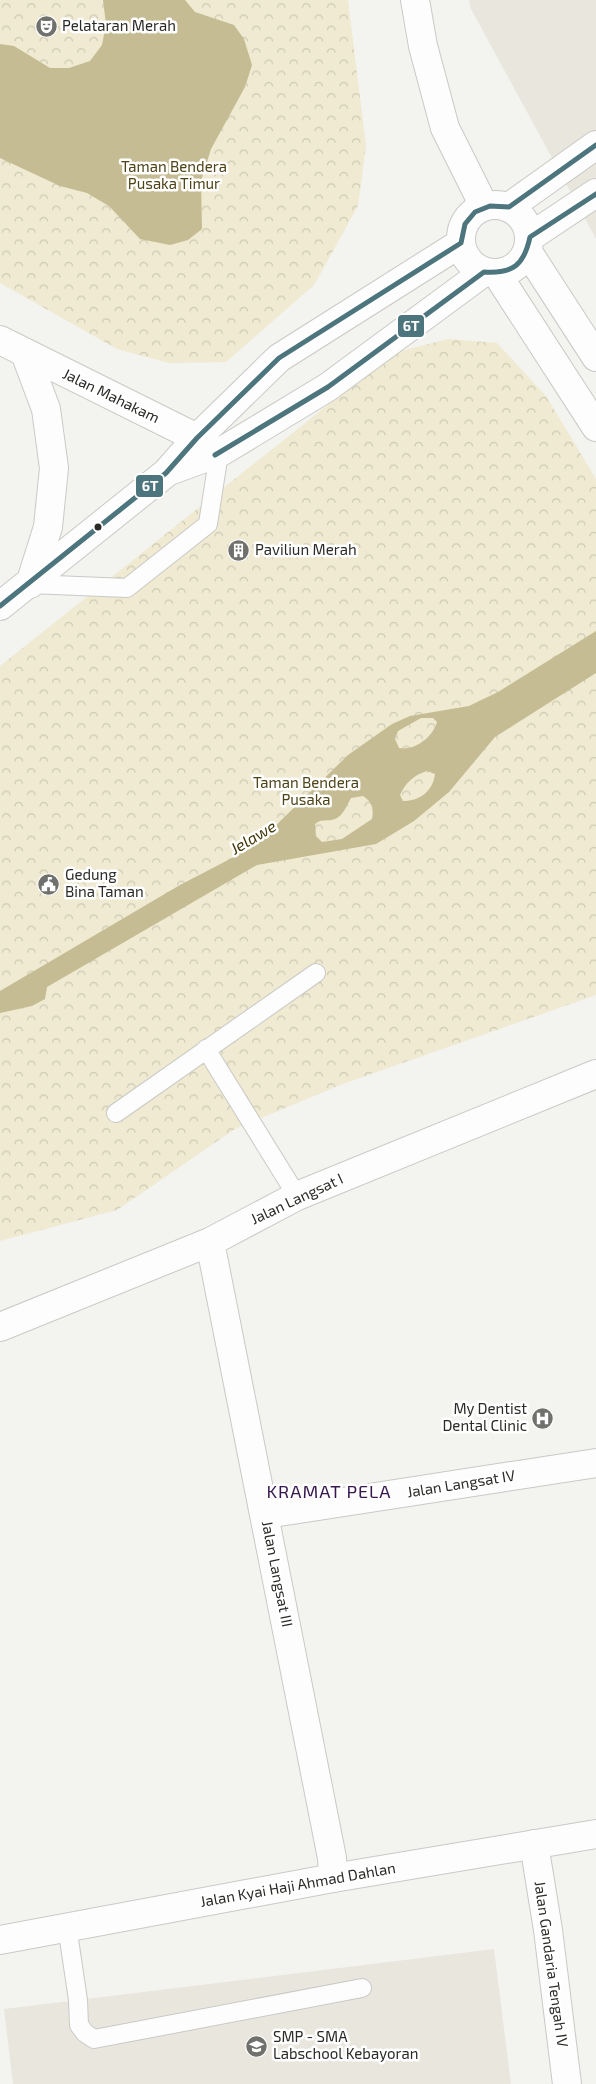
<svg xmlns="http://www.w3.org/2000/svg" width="596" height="2084" font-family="'Exo 2',sans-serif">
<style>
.built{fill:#e9e7dd}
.park{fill:url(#park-crowns)}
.water{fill:#c5bc93;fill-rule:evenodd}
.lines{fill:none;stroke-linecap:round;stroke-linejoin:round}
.service-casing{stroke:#c9c9c6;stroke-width:20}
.minor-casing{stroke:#c9c9c6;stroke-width:30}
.tertiary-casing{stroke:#c9c9c6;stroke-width:30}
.secondary-casing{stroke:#c9c9c6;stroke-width:30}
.service{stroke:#fdfdfd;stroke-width:18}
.minor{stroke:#fdfdfd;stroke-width:28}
.tertiary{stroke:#fdfdfd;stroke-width:28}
.secondary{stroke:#fdfdfd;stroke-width:28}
.bus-1-casing{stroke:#fff;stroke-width:9}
.bus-1{stroke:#4d757d;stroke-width:5}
.bus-dot{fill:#2a2a27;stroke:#fff;stroke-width:2}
.labels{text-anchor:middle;stroke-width:5;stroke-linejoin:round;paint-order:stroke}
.poi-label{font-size:15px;fill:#2a2a27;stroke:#fff;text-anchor:start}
.park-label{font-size:15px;fill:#4d4316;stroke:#fff}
.street-label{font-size:15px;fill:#2a2a27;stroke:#fff}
.water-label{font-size:16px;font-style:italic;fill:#3f3505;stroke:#fff}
.quarter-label{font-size:18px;letter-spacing:1px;fill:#36174f;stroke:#fff}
.line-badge{stroke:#fff;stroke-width:2}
.badge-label{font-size:14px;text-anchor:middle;font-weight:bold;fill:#fff}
</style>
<defs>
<pattern id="park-crowns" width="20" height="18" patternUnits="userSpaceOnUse" patternTransform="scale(1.25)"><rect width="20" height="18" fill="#efead1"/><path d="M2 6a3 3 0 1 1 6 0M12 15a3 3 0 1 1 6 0" fill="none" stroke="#cdc9b3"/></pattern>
</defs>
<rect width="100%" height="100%" fill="#f3f3ef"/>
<path class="built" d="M469,0H596V239L470,7Z
M494,1949L511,2084H13L4,2009Z"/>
<path class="park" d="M0,0H348L366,146L358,206L314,285L226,362L169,363L117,349L0,283Z
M448,339L497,343L546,396L596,479V995L340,1085L235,1129L117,1210L0,1241V666L393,353Z"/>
<path class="water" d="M103,0H185L195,12L234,25L244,39L252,65L245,87L211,149L201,181L202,229L188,240L170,245L140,239L109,206L87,193L60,186L0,158V44L14,46L50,68H69L90,61L102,45L106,24Z
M596,631V673L495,737L449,792L414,821L376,844L257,865L47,987L45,999L32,1006L0,1013V991L180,885L232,858L265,836L348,755L392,724L410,716L469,706L498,692ZM421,718H433L437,722C433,737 415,751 399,748L395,739L398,731ZM427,771L435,774C433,791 420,801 403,801L400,795C406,782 414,775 427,771ZM363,796C372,802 374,808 372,819L342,839L322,842L316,836L315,824C322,818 328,822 335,819C343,816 347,805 351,798Z"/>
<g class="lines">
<defs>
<path id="service" d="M30,584L127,588L208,524L219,453
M206,1049L297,1196
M116,1113L316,973
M67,1926L78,2000L79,2025L85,2033L94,2039L362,1988"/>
<path id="minor" d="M0,340L197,438
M25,353L46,409L54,468L48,527L30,584
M210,1242L332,1858L333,1878
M0,1327L210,1242L297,1196L596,1074
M266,1514L596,1463
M534,1844L548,1930L567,2084"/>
<path id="tertiary" d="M509,207L596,145
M530,237L596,193
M169,471L219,453L328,387L484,272
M0,606L166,473L197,438L279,358L461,243"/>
<path id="secondary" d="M415,0L423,46L445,128L484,206
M461 239a34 34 0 1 1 68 0a34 34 0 1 1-68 0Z
M528,252L596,357
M497,274L596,427
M0,1940L333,1878L596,1834"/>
</defs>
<use href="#service" class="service-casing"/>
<use href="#minor" class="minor-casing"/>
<use href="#tertiary" class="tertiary-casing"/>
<use href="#secondary" class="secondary-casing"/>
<use href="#service" class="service"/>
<use href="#minor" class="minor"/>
<use href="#tertiary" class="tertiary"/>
<use href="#secondary" class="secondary"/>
<defs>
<path id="bus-1" d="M215,455L328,387L484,272C513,274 524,265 530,237L596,194
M0,606L166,473L197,438L279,358L461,243L465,224L475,212L490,206L509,207L596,145"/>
</defs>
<use href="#bus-1" class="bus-1-casing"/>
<use href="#bus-1" class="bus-1"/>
</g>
<defs>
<symbol id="theatre-disc" viewBox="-11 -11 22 22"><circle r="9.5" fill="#70706d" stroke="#fff"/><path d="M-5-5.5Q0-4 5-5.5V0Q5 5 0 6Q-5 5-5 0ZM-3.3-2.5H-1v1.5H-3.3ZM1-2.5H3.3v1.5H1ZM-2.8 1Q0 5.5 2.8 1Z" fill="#fff"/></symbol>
<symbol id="building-disc" viewBox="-11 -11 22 22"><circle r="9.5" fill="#70706d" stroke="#fff"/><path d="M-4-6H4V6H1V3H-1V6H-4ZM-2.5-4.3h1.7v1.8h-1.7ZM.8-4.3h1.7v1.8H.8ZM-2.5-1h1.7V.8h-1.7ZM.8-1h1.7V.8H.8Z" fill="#fff"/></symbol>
<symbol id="civic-disc" viewBox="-11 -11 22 22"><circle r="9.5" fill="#70706d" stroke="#fff"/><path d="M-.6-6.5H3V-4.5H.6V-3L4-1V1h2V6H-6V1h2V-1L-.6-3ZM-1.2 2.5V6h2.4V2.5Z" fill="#fff"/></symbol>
<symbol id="hospital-disc" viewBox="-11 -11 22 22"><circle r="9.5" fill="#70706d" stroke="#fff"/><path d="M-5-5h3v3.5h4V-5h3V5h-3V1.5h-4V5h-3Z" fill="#fff"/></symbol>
<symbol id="school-disc" viewBox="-11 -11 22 22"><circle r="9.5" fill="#70706d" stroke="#fff"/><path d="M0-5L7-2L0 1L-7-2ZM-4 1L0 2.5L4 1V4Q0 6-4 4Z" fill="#fff"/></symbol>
</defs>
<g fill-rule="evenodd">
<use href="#theatre-disc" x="34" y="14" width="25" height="25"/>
<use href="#building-disc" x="226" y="538" width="25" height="25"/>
<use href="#civic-disc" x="36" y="872" width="25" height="25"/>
<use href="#hospital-disc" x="530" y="1406" width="25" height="25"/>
<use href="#school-disc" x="244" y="2034" width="25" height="25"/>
</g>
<circle class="bus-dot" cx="98" cy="527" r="4.5"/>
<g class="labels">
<g class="poi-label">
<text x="62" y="31">Pelataran Merah</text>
<text x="255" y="555">Paviliun Merah</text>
<text x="65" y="880">Gedung<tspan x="65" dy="17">Bina Taman</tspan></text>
<text x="527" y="1414" text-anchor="end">My Dentist<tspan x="527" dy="17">Dental Clinic</tspan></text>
<text x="273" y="2042">SMP - SMA<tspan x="273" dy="17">Labschool Kebayoran</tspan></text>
</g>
<g class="park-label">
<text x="174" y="172">Taman Bendera<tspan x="174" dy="17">Pusaka Timur</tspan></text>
<text x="306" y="788">Taman Bendera<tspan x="306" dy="17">Pusaka</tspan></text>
</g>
<g class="street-label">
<text transform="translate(111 396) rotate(26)" y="5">Jalan Mahakam</text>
<text transform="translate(297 1199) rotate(-25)" y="5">Jalan Langsat I</text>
<text transform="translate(461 1484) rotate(-9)" y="5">Jalan Langsat IV</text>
<text transform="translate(277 1574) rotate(79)" y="5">Jalan Langsat III</text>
<text transform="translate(298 1885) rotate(-10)" y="5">Jalan Kyai Haji Ahmad Dahlan</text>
<text transform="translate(551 1964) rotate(82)" y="5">Jalan Gandaria Tengah IV</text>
</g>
<g class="water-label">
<text transform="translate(253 837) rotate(-31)" y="6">Jelawe</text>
</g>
<g class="quarter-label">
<text x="329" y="1498">KRAMAT PELA</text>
</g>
</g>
<g class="line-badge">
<rect x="397" y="314" width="28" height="24" rx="5" fill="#4d757d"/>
<rect x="135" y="474" width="29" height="24" rx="5" fill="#4d757d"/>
</g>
<g class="badge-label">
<text x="411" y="331">6T</text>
<text x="150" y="491">6T</text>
</g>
</svg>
